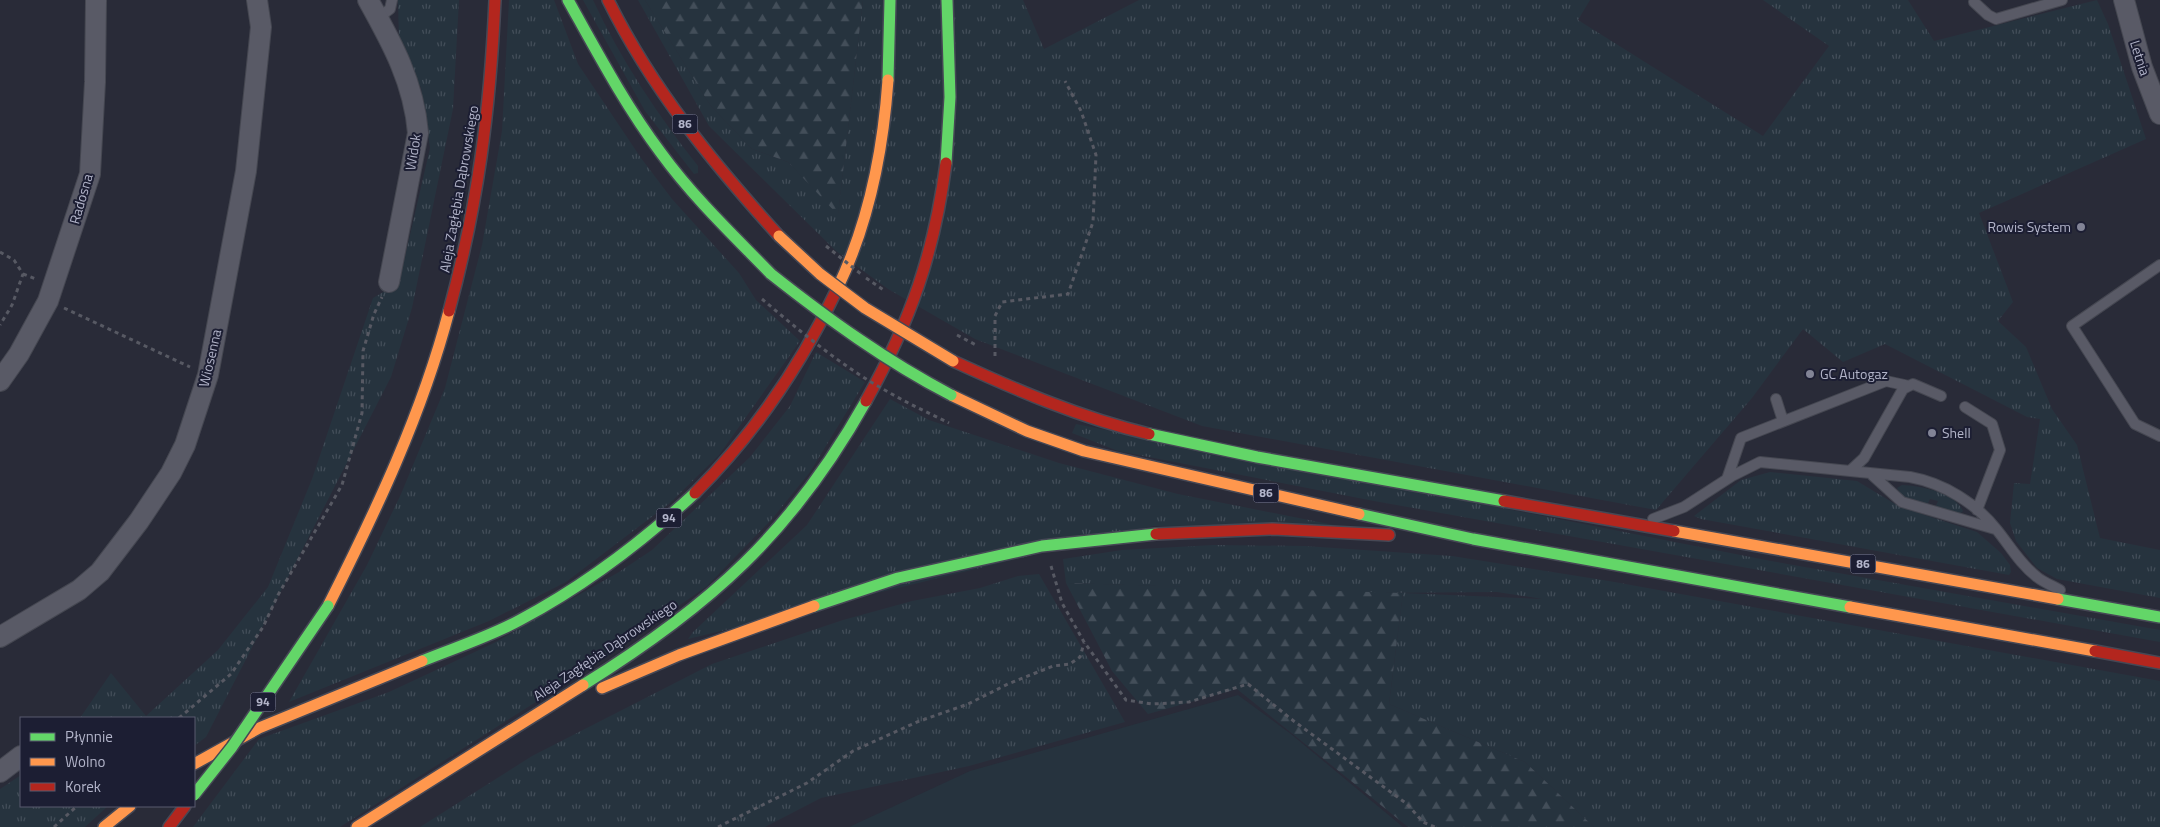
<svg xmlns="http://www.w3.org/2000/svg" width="2160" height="827" font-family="'Titillium Web',sans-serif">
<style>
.grass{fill:url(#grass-tufts)}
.forest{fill:url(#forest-firs)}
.park{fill:#26333e}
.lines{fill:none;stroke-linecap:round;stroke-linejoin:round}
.lane-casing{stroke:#454751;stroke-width:12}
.street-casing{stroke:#454751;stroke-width:22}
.fast-casing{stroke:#464855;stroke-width:14}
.slow-casing{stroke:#464855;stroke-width:14}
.jam-casing{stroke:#464855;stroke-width:14}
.path{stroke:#575963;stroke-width:3;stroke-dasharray:4 4;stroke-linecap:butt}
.lane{stroke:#595a66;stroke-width:10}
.street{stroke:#595a66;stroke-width:20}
.fast{stroke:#63d668;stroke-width:11}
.slow{stroke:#ff974d;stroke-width:11}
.jam{stroke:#b3261e;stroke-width:11}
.fast-bridge-casing{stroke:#464855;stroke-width:14;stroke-linecap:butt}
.slow-bridge-casing{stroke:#464855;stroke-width:14;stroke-linecap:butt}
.path-bridge{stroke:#575963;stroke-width:3;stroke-dasharray:4 4;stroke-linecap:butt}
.fast-bridge{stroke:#63d668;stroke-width:11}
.slow-bridge{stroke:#ff974d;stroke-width:11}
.poi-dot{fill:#828496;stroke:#1c1e33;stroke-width:2}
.labels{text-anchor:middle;stroke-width:4;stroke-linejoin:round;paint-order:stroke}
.shield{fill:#1c1e33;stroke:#85879c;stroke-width:1}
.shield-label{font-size:12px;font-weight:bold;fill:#b2b4c9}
.street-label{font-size:14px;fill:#b2b4c9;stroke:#1c1e33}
.poi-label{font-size:14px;fill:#b2b4c9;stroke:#1c1e33;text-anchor:start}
</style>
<defs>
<pattern id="grass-tufts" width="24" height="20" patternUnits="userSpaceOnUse" patternTransform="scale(1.25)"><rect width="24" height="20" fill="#26333e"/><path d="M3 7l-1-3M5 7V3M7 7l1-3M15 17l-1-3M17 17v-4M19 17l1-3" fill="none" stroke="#434e59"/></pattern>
<pattern id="forest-firs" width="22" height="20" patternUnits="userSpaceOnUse" patternTransform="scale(1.25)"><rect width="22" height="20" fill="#26333e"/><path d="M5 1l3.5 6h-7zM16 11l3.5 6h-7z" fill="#434e59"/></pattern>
</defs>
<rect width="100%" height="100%" fill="#292b38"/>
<path class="grass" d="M398,0H459L453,109L412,308L391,377L206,737L194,746V718H80L111,673L146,716L218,650L268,587L312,479L373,298L399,283L430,148L421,88L399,43Z
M509,0H554L578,64L641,158L672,199L739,273L756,300L800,341L719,455L670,503L566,582L489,621L289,702L367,565L401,494L445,388L482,245L502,131Z
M583,0H593C621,60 657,114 698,166V173L694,174L645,111Z
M638,0H645L710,105L752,149L788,162L838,214L863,0H1023L1044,49L1139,0H1590L1578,20L1763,136L1829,46L1763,0H1908L1934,41L2097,0L2108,24L2146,139L1979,213L2013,302L1998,321L2026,347L2052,409L2077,445L2100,538L2160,550V598L2057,579L2037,568L2016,541L2010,523L2014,483L2030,484L2040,419L2027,417L1885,344L1843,362L1803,329L1752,398L1656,510L1202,426L975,339L888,289L836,251L709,126Z
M816,352L865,382L810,472L772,519L707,586L605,658L340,827H193L259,739L389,692L494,643L619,572L652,550L750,457L790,406Z
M890,399L929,420L1059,463L1178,494L1334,525L1153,526L688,639L693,632L807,525Z
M1076,424L1771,561L2160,630V642L1374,501L1118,451L1072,433Z
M1770,472L1857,481L1900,507L1977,532L2001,553L2010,565L2011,572L2009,575L1701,519L1694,516L1741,480Z
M1902,485C1920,486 1955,492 1963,511L1961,513L1935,508L1938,501L1930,499L1927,505L1902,496L1897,488Z
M1213,545L1305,546L1452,556L1609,581L2160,681V827H1594L1525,762L1389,704L1403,593L1543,599L1497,592L1376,593L1066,583L1063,559L1122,550Z
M1039,574L1125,722L969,766L821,798L765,827H420L532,756L712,664L843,620L912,601L980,588L1018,576Z
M21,775V806H108L85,827H0V789Z"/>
<path class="forest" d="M645,0H863L838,215L788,162L752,149L710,105Z
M1066,583L1403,593L1389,704L1525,762L1594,827H1408L1237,689L1148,714L1112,671Z"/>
<path class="park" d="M1238,695L1291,734L1403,827H849L970,771Z"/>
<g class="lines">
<defs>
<path id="lane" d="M1974,2L1988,15L1996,19L2062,0
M378,18L390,9L392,0
M2160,265L2072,326L2135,424L2160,436
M1776,399L1783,421
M1965,407L1992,424L2000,450L1977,510
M1850,471L1864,458L1903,389L1913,384L1941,396
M1870,473L1902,502L1995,529
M1727,479L1741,438L1886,381L1909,386
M1653,519L1684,507L1732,476L1760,462L1910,477C1943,483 1976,503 1997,530C2010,546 2020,564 2037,577C2043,582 2053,586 2060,590"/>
<path id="street" d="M368,0C392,43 414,83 418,133L389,282
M2124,0L2142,67L2160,114
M0,381L19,354L48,301L90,174L95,82L96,0
M0,637L79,590L100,572L139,521L171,473L185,445L208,375L246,171L261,27L257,0
M0,772L21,756"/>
<path id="fast" d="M568,0C597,52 625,105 661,153C693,197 733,235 771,274
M888,80L890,0
M946,163L950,97L947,0
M1149,434L1257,457L1504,501
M1359,514L1473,539L1850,607
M2058,599L2160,617
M814,606L898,578L1042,546L1156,534
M422,661C454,648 489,637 520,620C584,586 642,542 695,493
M583,685C710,606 792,533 866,401"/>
<path id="slow" d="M838,287C869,222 883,152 888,80
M951,395L1027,431L1084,451L1359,514
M1674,531L2058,599
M328,606C376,511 422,414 449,311
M1850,607L2095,651
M602,688L679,655L814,606
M194,764L259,728L422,661
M104,827L130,806
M357,827L583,685"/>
<path id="jam" d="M608,0C652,89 713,163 779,236
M449,311C478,204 490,111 495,0
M953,361C1016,390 1081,418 1149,434
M866,401C911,320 934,254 946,163
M695,493C755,433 802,364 838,287
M1504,501L1674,531
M1156,534L1273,529L1389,535
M2095,651L2160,663
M169,827L185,806"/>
</defs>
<use href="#lane" class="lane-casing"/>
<use href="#street" class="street-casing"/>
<use href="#fast" class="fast-casing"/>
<use href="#slow" class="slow-casing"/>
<use href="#jam" class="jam-casing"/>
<path class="path" d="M0,252L14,260L23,274L12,305L0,325
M23,274L36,279
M64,308L190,367
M995,356V316L1002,302L1068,294L1093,222L1096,155L1081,111L1065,81
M1051,566L1062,603L1084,642L1126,700L1152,704L1189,702L1248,684L1291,719L1407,804L1423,822L1435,827
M179,718L231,674L263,627L278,595L342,485L362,413L363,351L374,314L382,297
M54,827L77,806
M718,827L807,783L853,751L917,722L968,704L1008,684L1053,666L1070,664L1080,657L1084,643"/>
<use href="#lane" class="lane"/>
<use href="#street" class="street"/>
<use href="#fast" class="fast"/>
<use href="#slow" class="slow"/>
<use href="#jam" class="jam"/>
<defs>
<path id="fast-bridge" d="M771,274C828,319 886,361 951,395
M194,795L232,747L328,606"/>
<path id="slow-bridge" d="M779,236L820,274L865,308L953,361"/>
</defs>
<use href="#fast-bridge" class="fast-bridge-casing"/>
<use href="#slow-bridge" class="slow-bridge-casing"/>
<path class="path-bridge" d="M826,246L861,274
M866,278L885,291
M762,299C802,333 844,368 890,393C909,404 929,413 949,423
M957,335L976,345"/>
<use href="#fast-bridge" class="fast-bridge"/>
<use href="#slow-bridge" class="slow-bridge"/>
</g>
<g class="poi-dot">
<circle cx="2081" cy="227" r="5"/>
<circle cx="1810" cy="374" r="5"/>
<circle cx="1932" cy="433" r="5"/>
</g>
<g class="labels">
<g class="shield">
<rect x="672.5" y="114.5" width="25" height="19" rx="4"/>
<rect x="1253.5" y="483.5" width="25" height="19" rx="4"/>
<rect x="656.5" y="508.5" width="25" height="19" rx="4"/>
<rect x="1850.5" y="554.5" width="25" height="19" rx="4"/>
<rect x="250.5" y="692.5" width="25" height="19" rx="4"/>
</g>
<g class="shield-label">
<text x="685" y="128">86</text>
<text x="1266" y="497">86</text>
<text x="669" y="522">94</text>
<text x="1863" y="568">86</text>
<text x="263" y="706">94</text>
</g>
<g class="street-label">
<text transform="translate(2140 58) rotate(72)" y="5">Letnia</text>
<text transform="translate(413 152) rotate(-81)" y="5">Widok</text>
<text transform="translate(459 189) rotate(-80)" y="5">Aleja Zagłębia Dąbrowskiego</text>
<text transform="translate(81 199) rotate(-74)" y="5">Radosna</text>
<text transform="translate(210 358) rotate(-77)" y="5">Wiosenna</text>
<text transform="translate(605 650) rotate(-34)" y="5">Aleja Zagłębia Dąbrowskiego</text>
</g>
<g class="poi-label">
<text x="2071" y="232" text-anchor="end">Rowis System</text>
<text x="1820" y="379">GC Autogaz</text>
<text x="1942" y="438">Shell</text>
</g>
</g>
<rect x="20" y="717" width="175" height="90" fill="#1c1e33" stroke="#585a6f"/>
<rect x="30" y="733" width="25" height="8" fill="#63d668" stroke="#585a6f"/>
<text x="65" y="742" font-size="15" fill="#b2b4c9">Płynnie</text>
<rect x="30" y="758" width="25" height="8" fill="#ff974d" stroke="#585a6f"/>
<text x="65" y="767" font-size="15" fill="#b2b4c9">Wolno</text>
<rect x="30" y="783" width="25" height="8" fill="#b3261e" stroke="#585a6f"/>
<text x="65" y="792" font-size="15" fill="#b2b4c9">Korek</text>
</svg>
